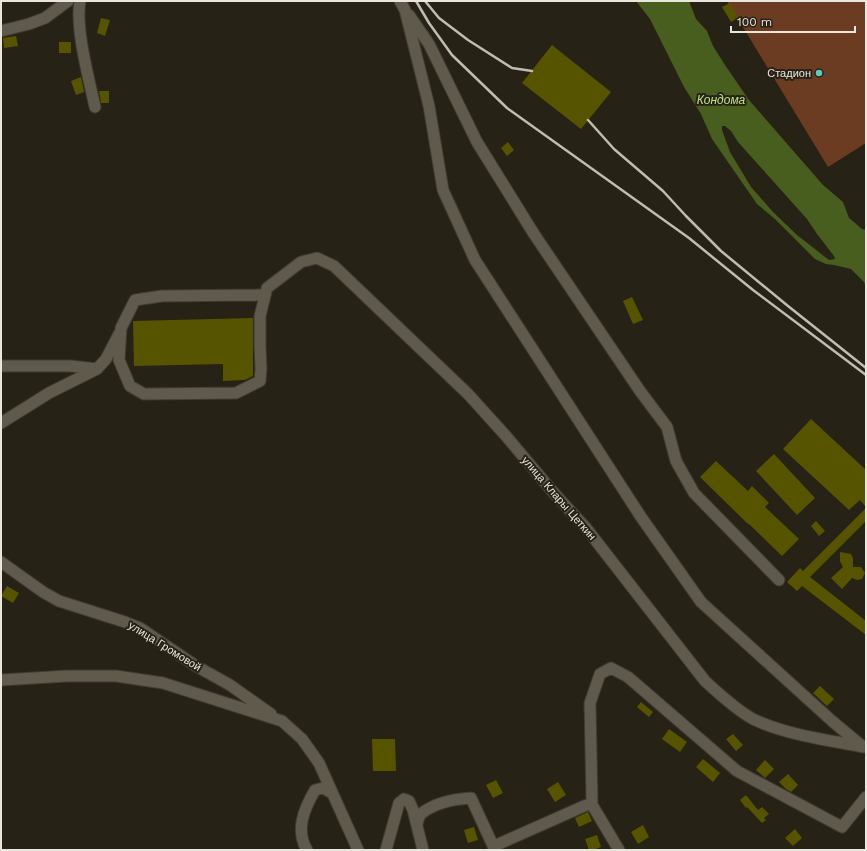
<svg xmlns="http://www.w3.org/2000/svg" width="867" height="851" font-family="'Work Sans',sans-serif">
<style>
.green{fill:#6b3c21}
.water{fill:#475e1e;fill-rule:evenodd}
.building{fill:#575400}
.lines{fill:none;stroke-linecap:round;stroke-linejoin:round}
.minor-casing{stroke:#403b33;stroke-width:13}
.minor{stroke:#5f5a4c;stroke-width:11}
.rail{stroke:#bfbcb3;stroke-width:2.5}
.poi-dot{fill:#58cec0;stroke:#272216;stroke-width:1.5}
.labels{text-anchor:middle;stroke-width:4;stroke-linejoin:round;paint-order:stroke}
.poi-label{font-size:11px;fill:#e9e6de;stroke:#272216;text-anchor:end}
.street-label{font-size:11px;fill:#e9e6de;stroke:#272216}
.water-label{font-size:12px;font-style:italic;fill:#bfe388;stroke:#272216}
</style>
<rect width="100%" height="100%" fill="#272216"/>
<path class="green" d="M727,1H865L866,3V143L828,167Z"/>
<path class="water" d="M636,1H689L696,19L707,31L713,46L725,65L749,100L823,185L843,202L849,218L862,229L866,230V287L864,282L851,269L834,265L826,264L815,259L775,219L757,204L712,139L701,114L684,87L650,19ZM722,126H725L731,131L738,142L807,219L817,234L834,256L835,259L829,260L797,235L774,213L751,187L730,152L722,130Z"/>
<path class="building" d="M730,3L738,18L731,22L722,7Z
M101,18L110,20L105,36L97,33Z
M16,36L18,46L4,48L3,38Z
M59,42H71V53H59Z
M552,45L611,92L581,129L522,83Z
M81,77L84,92L76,95L71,81Z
M99,91H109V103H101Z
M508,142L514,150L507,156L501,148Z
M632,297L643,320L633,324L623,301Z
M253,318V376L245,380L223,381V364L134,366L133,321Z
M811,419L866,470V507L860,500L849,510L783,449Z
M774,454L815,498L797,515L756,471Z
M716,461L748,491L752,486L769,503L765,507L799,539L782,556L749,524H748L700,477Z
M866,508V521L810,577L866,621V635L802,586L797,591L787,582L800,568L803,571Z
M816,521L825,531L819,536L811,526Z
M840,552L851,554L853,558V567H861L865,573L862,579L857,580L852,578L842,589L831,578L843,567L840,561Z
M7,586L19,593L13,603L1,596Z
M820,686L834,699L827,706L813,693Z
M641,702L653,712L649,717L637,707Z
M669,729L687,742L680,752L662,739Z
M733,734L743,745L736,751L726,739Z
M372,739H395L396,771H373Z
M703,759L720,773L713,782L696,767Z
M765,760L774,769L765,778L756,770Z
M788,774L798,785L791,792L786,789L779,782Z
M496,780L503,793L493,798L486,785Z
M558,782L566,795L555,802L547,789Z
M746,795L758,810L762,807L769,814L764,818L766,820L762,823L747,807L746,808L740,800Z
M588,812L592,821L579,827L575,818Z
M643,825L649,837L638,844L631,832Z
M474,827L478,840L468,843L464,830Z
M795,829L802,838L793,846L785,838Z
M597,835L601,847L593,850H589L585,839Z"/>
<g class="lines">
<defs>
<path id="minor" d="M80,1C75,28 89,79 95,107
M400,1L405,10L429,106L443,190L475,260L641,517L701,602L832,721L862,746
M409,15L429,44L477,142L534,234L640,391L667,427L676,461L694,493L779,580
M1,31L29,24L45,18L68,1
M265,295L162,296L135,300L121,328L119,360L130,386L144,394L236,393L260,381L261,369L260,346V316L267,288L301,262L317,258L334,266L468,394L506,436L553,492L586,528L705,681C718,693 738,711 753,719C786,735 828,740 864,747
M1,366H71L97,369L106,359L119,334
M1,423L49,393L97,369
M1,562L43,592L59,601L125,622L140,628L196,666L230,685L271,714
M1,680L67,676H116L163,683L282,721L302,739L319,763L358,850
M591,803L592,801L590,703L600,674L611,668L628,677L737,771L842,827L866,797
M417,824C418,821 419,815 422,813C435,803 455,799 471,798L495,850
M494,846L591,803L619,850
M307,850C295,830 304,809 315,790L323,788L332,793
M386,850L399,803L404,799L409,801L413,810L423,850"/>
</defs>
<use href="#minor" class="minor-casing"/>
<use href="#minor" class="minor"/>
<path class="rail" d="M416,1L429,23L452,55L507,108L689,238L753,290L866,375
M425,1L439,18L468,40L512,68L532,71
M588,120L614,149L663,191L686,216L721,251L788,306L866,368"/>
</g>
<circle class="poi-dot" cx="819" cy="73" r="4"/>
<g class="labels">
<g class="poi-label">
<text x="811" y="77">Стадион</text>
</g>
<g class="street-label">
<text transform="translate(559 498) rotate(49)" y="4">улица Клары Цеткин</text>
<text transform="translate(165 646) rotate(32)" y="4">улица Громовой</text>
</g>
<g class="water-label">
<text x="721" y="104">Кондома</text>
</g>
</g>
<rect width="867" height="851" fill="none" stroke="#e9e6de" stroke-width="4"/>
<path d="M731 26v6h124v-6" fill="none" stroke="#e9e6de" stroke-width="2"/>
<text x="737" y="26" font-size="12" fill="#e9e6de" stroke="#272216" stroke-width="3" paint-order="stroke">100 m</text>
</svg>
